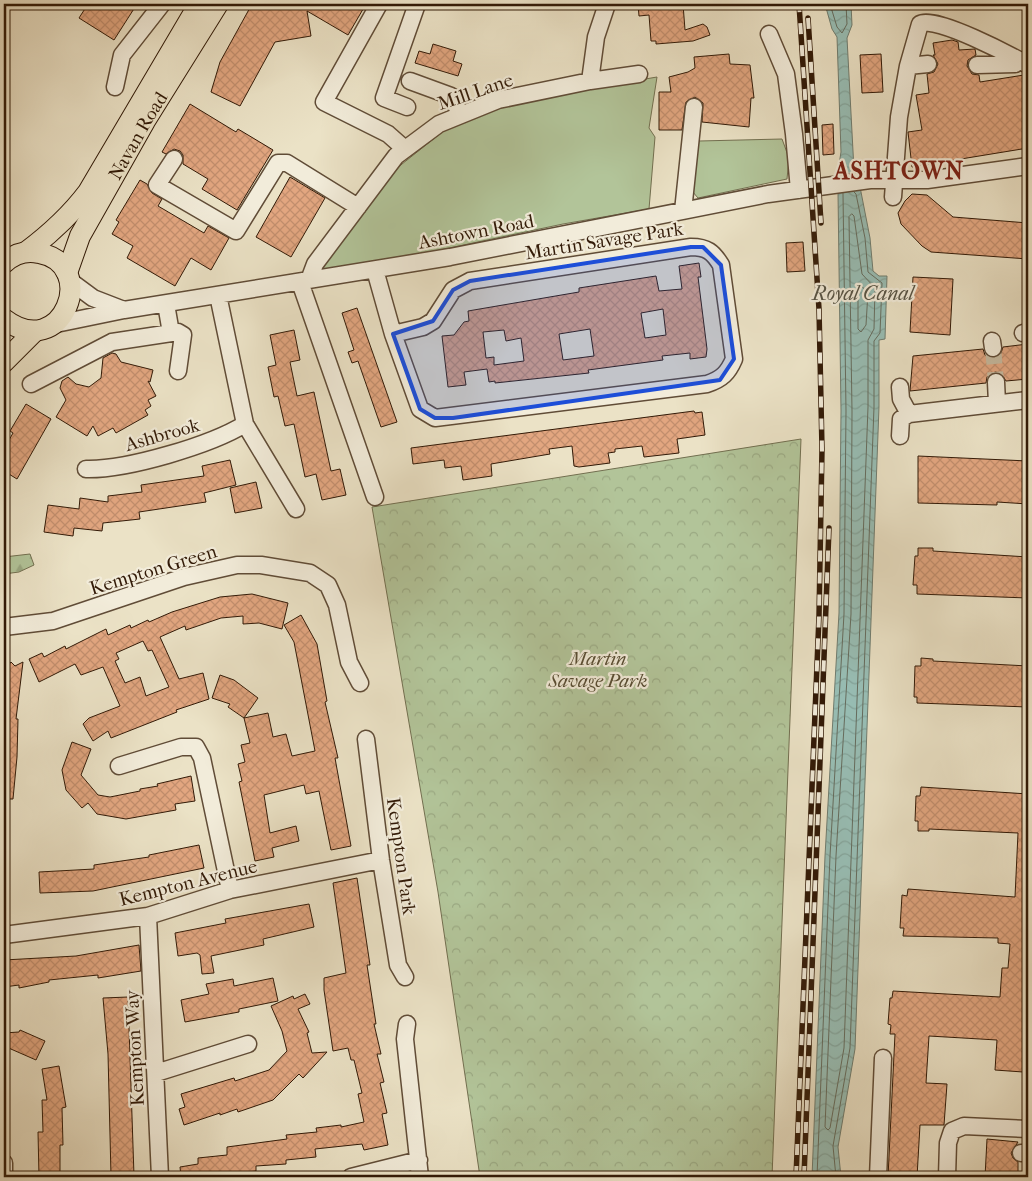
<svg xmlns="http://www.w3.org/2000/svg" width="1032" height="1181" font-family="'IM FELL French Canon',serif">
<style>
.grass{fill:#b2c499;stroke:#726f50}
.forest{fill:url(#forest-firs);stroke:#726f50}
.park{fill:url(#park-crowns);stroke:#726f50}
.water{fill:url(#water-waves);stroke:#6f7c6f}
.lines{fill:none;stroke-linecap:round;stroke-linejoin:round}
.shore{stroke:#656c5e;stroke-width:1}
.building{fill:url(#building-cross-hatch);stroke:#321a07;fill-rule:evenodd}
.minor-tunnel{stroke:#c6baa0;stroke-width:16;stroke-dasharray:16 8;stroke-linecap:butt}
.minor-casing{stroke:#604c37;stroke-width:19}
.major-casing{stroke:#321a07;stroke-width:22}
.minor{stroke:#f2ecda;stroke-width:16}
.major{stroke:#ebe2c6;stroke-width:20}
.rail-casing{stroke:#321a07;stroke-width:5.5}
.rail{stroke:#f2ecda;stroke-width:4;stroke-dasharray:11;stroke-linecap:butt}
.marked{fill:#1d4ed8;fill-opacity:0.2;stroke:#1d4ed8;stroke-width:4;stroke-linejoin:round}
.labels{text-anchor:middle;stroke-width:4.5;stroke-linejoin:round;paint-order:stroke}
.street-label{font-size:19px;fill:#321a07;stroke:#f2ecda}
.park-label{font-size:19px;font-style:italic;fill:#584d33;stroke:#f2ecda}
.water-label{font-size:20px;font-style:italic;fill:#565344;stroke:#f2ecda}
.district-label{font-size:24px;font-weight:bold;letter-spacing:1px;fill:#7a1f14;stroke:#f2ecda}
</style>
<defs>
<pattern id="forest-firs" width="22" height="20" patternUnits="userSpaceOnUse" patternTransform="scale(1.25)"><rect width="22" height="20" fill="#b2c499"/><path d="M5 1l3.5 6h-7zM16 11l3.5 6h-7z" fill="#9aa882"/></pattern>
<pattern id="park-crowns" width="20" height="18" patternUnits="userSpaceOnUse" patternTransform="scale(1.25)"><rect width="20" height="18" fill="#b2c499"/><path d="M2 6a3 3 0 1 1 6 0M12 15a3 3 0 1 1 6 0" fill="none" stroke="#9aa882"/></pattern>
<pattern id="water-waves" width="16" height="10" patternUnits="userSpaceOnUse" patternTransform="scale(1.25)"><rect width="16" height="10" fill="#98beb5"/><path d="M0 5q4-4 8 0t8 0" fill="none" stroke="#83a39a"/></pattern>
<pattern id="building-cross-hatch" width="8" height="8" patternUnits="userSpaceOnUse" patternTransform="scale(1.25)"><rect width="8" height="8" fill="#e2a680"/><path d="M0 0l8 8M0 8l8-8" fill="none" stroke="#c28e6d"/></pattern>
</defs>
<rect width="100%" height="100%" fill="#ebe2c6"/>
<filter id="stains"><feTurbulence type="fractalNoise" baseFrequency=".004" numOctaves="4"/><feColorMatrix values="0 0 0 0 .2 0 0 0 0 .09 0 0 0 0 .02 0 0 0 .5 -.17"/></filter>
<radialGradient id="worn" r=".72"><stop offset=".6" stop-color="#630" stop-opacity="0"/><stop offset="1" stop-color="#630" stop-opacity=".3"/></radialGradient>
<path class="grass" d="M657,77L649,128L655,137L649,209L563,224L317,276L342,236L387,176L451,125L509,102Z
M782,139L789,158L787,179L698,198L692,191L699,141Z"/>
<path class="forest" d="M30,554L34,565L19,572L4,574V557Z"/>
<path class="park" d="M801,439L772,1177H480L438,892L372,507Z"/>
<path class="water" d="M825,4H851L852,25L847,38L854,170L856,187H860L861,192L870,238L873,271L879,276H887L885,339L879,340V407L855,1049L838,1147L841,1177H812L825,856L839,613L841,411L838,193V171L841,152L837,37L832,29Z"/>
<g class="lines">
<path class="shore" d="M830,4L837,27L842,33L847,24L846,4
M852,214L854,216L862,274L875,288L874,329L868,340V407L844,1048L830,1128L828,1130L825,1127L836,856L851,614L852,411L849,217Z
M860,285L868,292L866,325L861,332L858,329V288Z
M817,1177L830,856L844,614L846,411L843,193
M836,1177L833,1146L850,1048L874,407V341L880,333L882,283L868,272L865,238L856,194L854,192"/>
</g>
<path class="building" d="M88,4H137L114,40L79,18Z
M252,4H366L348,35L307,11L311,36L275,42L240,106L211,92L220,62Z
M638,4H683L685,30L703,24L707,27L710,35L693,41L656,44V41H651L649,15L639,16Z
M952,40L958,42L959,50L975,49L976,55L968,60L967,66L972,74L979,75L980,82L1024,75L1028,102V148L912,167L908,132L922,130L916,95L929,93L927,74L934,72L938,64L933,55H935L933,43Z
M433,44L456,51L453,61L462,64L458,76L415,63L419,51L430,54Z
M729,54L730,64L750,65L754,98H751L749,127L702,122L703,103L695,97L686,102L682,130H659V92H671L669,77L688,72L695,68L694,57Z
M881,54L883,92L862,93L860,55Z
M190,104L236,132L238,129L273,150L237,210L202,189L208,179L183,164V155L180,151L174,149L166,154L162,152Z
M833,124L834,154L823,155L822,125Z
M290,177L325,198L291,257L256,237Z
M140,180L147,184L152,193L162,199L158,206L204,233L208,226L229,238L211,270L191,258L175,286L127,258L133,246L112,234L119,222L116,220Z
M912,194L927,195L953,217L1028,223V259L931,252L922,246L901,224L898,213L905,201Z
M803,242L805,271L787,272L786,243Z
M699,263L701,277H698L707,349L706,357L690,359V353L662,356L663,360L588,370L589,373L495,383V381L489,382L487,369L464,372L466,385L448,387L442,336L454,335L464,322L469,321L468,311L579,292V288L656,276L659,291L682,289L679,266ZM663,309L666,335L645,338L641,313ZM590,329L594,356L563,360L559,334ZM504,330L506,341L521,338L524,361L494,365V357L486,358L483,332Z
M913,277L953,279L950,335L910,332Z
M357,308L397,422L381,427L358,361L352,363L348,352L354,350L342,313Z
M294,330L300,360L290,362L297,396L314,392L331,471L340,469L346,495L322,500L316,474L305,477L294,424L285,426L278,396L274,397L268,367L276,365L270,335Z
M1028,344V379L1006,381L1001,373L995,372L987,377L986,383L910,391L913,356L983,349L985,355L994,358L1000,356L1003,347Z
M112,353L116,354L121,362L153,370L150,382L148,381L156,396L148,400L151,406L145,410L148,415L116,433L113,428L98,436L93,426L87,436L56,417L66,400L60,388L62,381L68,377L76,384L89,387L101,378L103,358Z
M26,404L51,419L17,479L4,471V449L13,433L10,431Z
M694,411L695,413L702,412L705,435L677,439L679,453L644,457L642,446L615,449V452L608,453L610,463L579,467L574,466L572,446L549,449L550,454L491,464L492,476L463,480L461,466L445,468L444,460L413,464L411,448Z
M918,456L1028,461V504L997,502V505L918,503Z
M230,460L236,485L204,493L206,502L139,512L140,519L103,523L102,531L74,528L73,536L44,532L48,505L79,509L80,498L108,502V496L142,492L141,485L204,476L202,466Z
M256,482L262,508L235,513L230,488Z
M918,548H933V551L1028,557V598L917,594V585H913L915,556H918Z
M252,594L288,603L282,629L259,623L243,624V616L221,618L186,630L185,626L160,637L179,679L203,673L209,699L176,710L177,712L111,738L108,731L93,741L83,724L89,718L120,706L103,667L81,675L75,664L39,682L29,659L42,653L44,657L65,646L66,649L106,629L108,635L130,625L131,628L148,620L149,622L172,612L220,597ZM143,641L148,651L152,650L169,687L146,696L140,677L125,683L115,661L119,659L116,653Z
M301,615L317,644L327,701L325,702L338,758H335L351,846L331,850L319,791L306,794L304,785L264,795L270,833L296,826L299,841L272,848L274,857L255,861L239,782L242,781L238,764L245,762L241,745L250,743L244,718L268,713L273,737L286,734L292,756L315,751L294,642L284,625Z
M921,658L933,659V661L1028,666V707L917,703V697H914L915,666H921Z
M11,662L15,666L23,662L16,719H18L17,757L13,799H4V671Z
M220,675L234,680L258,698L244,718L228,707L230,704L212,698Z
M72,742L91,749L81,775L98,795L110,797L140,791V789L158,786L157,784L191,776L195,801L175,804L176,810L126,819L97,814L88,803L82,808L66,790L62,770Z
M921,787L1028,794V1013L1023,1072L995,1070L997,1040L929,1036L926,1083L947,1084L944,1125H920L917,1177H888L895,1034H890L891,1025L888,1024L890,998H892L893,991L1000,997L1002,968H1008L1010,944L998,943V938L903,936L904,928H900L902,895L907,896L908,889L1015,897L1018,833L929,829V831H918V821H915L916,796H920Z
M199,845L204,868L93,891L40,893L39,872L94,869V865L149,857V855Z
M357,878L370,965H367L376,1024H374L381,1054H377L384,1082L380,1083L387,1113L382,1114L388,1145L364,1150L362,1144L315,1149L316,1157L286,1160V1164L256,1166V1171L226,1174L227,1177H181L180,1167L198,1164V1158L227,1155V1147L287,1139L286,1135L317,1132L316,1128L341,1125V1127L364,1122L358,1094L362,1093L354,1060H351L348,1048L333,1051L324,990V978L346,973L333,883Z
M309,904L314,927L263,939L264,945L211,956L214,973L202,974L200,955L197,953L178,956L175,933L226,923L225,919Z
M139,945L141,971L98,978V975L49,980V982L19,988V985L4,987V960L76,956Z
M273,978L278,1001L239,1009V1012L185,1022L181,1000L209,994L206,984L233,979L234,986Z
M305,994L310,1004L298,1009L309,1032L307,1033L312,1053L327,1052L303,1078L299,1074L273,1100L238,1112L237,1109L220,1115V1113L184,1125L179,1109L185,1107L181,1094L234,1078L235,1081L269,1070L287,1051L282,1031L271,1006L293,996L294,999Z
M128,997L134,1176H111L108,1054L103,998Z
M20,1030L45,1041L36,1060L4,1046V1033L19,1032Z
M59,1066L66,1107L62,1108L63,1145H60V1177H39L38,1132H43L42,1100H47L42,1069Z
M987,1139L1018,1142L1011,1153L1013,1158L1018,1162V1177H985Z"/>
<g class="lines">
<path class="minor-tunnel" d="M993,348L996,382"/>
<defs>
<path id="minor" d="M379,4L324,102L388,134L405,149
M769,34L786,74L794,134L799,190
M977,65L1015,64L1019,60
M908,66L928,64
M410,81L451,96L461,115
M590,81L596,37L607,4
M115,87L122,55L162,4
M407,107L384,98L417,4
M174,159L157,185L236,231L278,163H287L358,207
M893,197L899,117L908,66L920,24C935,15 1012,56 1028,65
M683,211L694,107
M375,270L393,334L420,409L435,418L707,384C722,379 728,373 734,359L721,265C713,252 707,247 691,247L470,281L453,290L433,321L423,327L393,334
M309,280L315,264L396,156L439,124L498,100L590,81L639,74
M70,281L93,298L124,310
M300,282L375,497
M218,295L245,424L296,509
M166,304L171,333
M51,325L124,310L450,257L768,194L870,180H927L1028,166
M1023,333L1028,332
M992,341L993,348
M996,382L997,403
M31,384L112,342L178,332L183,335L178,371
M900,387L901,399L909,414
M900,436L901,419L909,414L1028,400
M86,469C127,470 211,445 245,424
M4,627L53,621L184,577L237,565H261L310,573L328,585L337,605L349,662L360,683
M366,739L381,860L398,965L405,977
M119,766L181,747H196L202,758L230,890
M148,916L160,1177
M4,935L148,916L230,890L381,860
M407,1024L405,1039L420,1177
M156,1073L248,1044
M1021,1153H1028
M4,1163V1177
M351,1177L419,1160
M878,1177L883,1058
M947,1177L948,1143L952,1131L964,1126L1028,1129"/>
<g id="major">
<path d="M26,252C50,234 70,216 88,192L199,4"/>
<path d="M4,263C14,254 26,250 39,253C100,264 63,364 4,319"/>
<path id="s1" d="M67,273L80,236L145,121L218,4"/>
<path d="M4,362L35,331"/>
</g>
</defs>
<use href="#minor" class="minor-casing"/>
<use href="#major" class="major-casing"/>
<use href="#minor" class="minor"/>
<use href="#major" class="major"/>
<defs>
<path id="rail" d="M808,18L821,223
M796,1177L819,616L822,449L819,309L799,4
M804,1177L829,528"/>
</defs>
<use href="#rail" class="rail-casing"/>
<use href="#rail" class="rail"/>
</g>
<path class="marked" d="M691,247H703L721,265L734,359L720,380L453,418H435L420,409L393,334L433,321L453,290L470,281Z"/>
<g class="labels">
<g class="street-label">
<text transform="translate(475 91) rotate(-19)" y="7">Mill Lane</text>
<text dy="7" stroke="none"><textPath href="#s1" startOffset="155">Navan Road</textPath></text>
<text transform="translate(476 231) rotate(-11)" y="7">Ashtown Road</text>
<text transform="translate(604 240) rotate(-9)" y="7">Martin Savage Park</text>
<text transform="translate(162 434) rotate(-16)" y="7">Ashbrook</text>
<text transform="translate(153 569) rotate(-17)" y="7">Kempton Green</text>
<text transform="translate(402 856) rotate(82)" y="7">Kempton Park</text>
<text transform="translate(188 882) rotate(-14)" y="7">Kempton Avenue</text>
<text transform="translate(134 1048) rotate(-93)" y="7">Kempton Way</text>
</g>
<g class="park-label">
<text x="598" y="665">Martin<tspan x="598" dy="22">Savage Park</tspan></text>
</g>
<g class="water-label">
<text x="863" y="300">Royal Canal</text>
</g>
<g class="district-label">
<text x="899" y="179">ASHTOWN</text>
</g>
</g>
<rect width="1032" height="1181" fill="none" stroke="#ebe2c6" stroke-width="20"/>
<rect x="5" y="5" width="1022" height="1171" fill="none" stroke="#321a07" stroke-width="2.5"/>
<rect x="10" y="10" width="1012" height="1161" fill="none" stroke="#321a07"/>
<rect width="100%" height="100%" filter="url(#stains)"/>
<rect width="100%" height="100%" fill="url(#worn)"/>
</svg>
